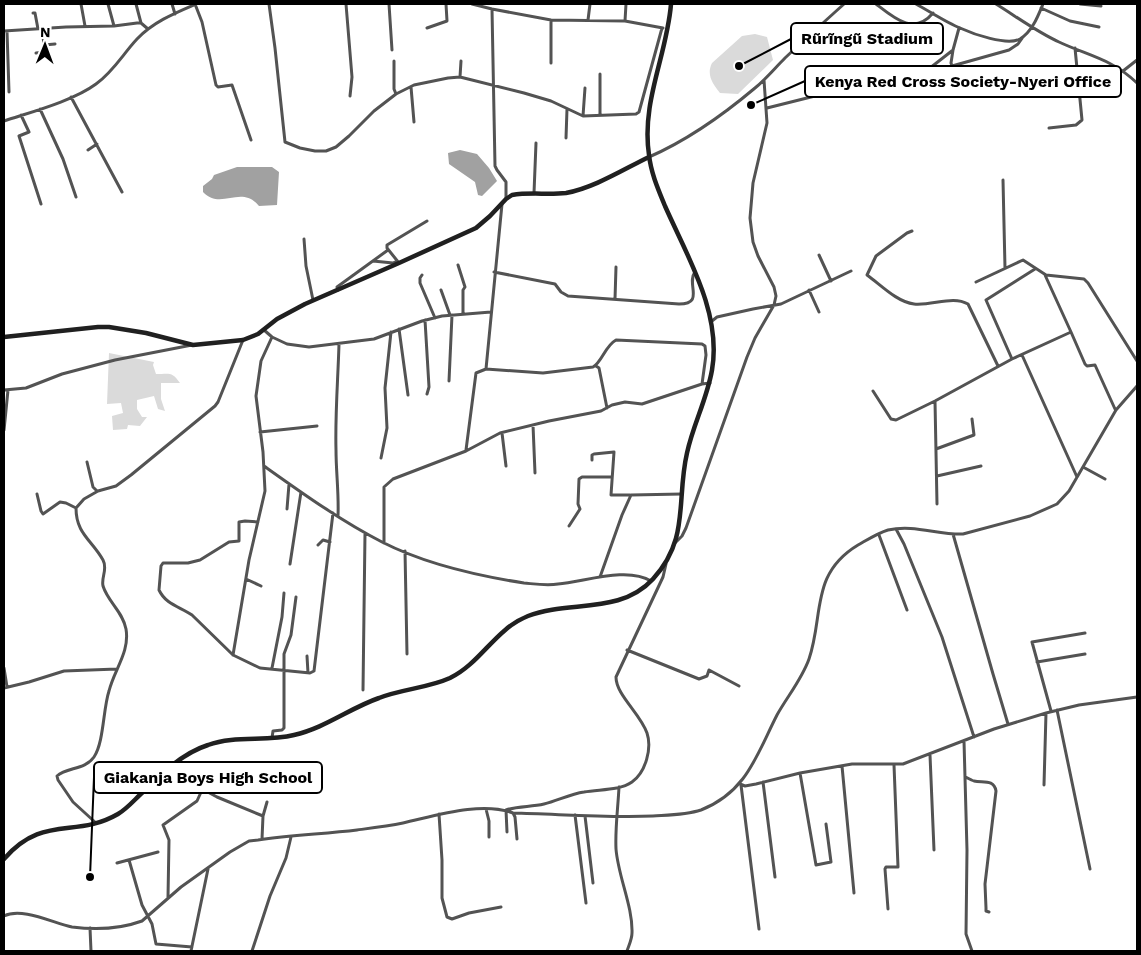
<svg xmlns="http://www.w3.org/2000/svg" width="1141" height="955" font-family="'Work Sans',sans-serif">
<style>
.green{fill:#dadada}
.water{fill:#a1a1a1}
.lines{fill:none;stroke-linecap:round;stroke-linejoin:round}
.street{stroke:#535353;stroke-width:3}
.secondary{stroke:#202020;stroke-width:4.5}
.leader{fill:none;stroke:#000;stroke-width:2}
.callout-dot{fill:#000;stroke:#fff;stroke-width:2}
.callout{fill:#fff;stroke:#000;stroke-width:2}
.callout-label{font-size:16px;text-anchor:middle;font-weight:bold;fill:#000}
</style>
<rect width="100%" height="100%" fill="#fff"/>
<path class="green" d="M755,34L767,37L773,60L738,94L720,93C713,84 706,75 712,63L742,36Z
M109,353L154,362L153,365L156,374C169,374 172,371 180,383H161V399L165,411L158,409L154,396L137,400V409L142,417H147L140,426L128,425L127,429L113,430L112,416L123,413L121,403L107,404Z"/>
<path class="water" d="M460,150L477,154L489,168L497,181L482,196L478,195L475,182L449,164L448,153Z
M237,167H272L279,172L277,205L259,206C241,184 221,211 203,192V186L212,179L214,175Z"/>
<g class="lines">
<path class="street" d="M81,4L85,26
M108,4L114,26
M136,4L141,23
M172,4L175,14
M195,4L202,22L216,85L218,87L232,85L251,140
M269,4L275,48L285,142L300,148L315,151H326L336,147L349,136L374,111L396,94L414,85L448,78L460,77L524,93L551,101L583,116L636,114L639,112L662,28
M346,4L352,77L350,96
M389,4L392,50
M472,4L492,9L551,20L625,21L663,28
M876,4C894,18 914,36 933,13
M916,4C929,11 947,23 960,28C973,34 1007,46 1020,39C1032,32 1038,16 1043,4
M996,4C1017,17 1037,32 1059,42C1089,56 1112,59 1137,83
M1080,4L1101,6
M1041,8L1070,21L1099,27
M492,9L495,166L497,170L506,182V199
M33,13H35L38,29
M588,20L590,4
M625,21L626,4
M427,28L447,21L446,4
M4,31L66,27L114,26L137,23H141L148,29
M7,31L9,92
M44,45L55,44
M953,50L951,63L952,66L1009,50L1018,44L1023,37
M36,53L45,52L42,29
M394,61V89L396,94
M551,63V20
M1123,71L1137,60
M460,77L461,61
M411,87L414,122
M71,97L122,192
M767,108L839,90L876,72L888,69L900,71L930,68L953,50L959,28
M40,109L63,159L76,197
M21,115L29,132L19,136L41,204
M600,115V74
M583,116L585,88
M4,121C31,112 73,101 96,84C113,72 123,54 137,39C153,22 175,13 196,4
M1049,128L1076,125L1082,120L1075,48
M566,138L567,109
M88,150L97,144
M649,157C688,140 723,115 755,88C766,79 775,68 785,58C804,40 824,22 844,4
M1003,180L1005,268
M534,193L536,143
M912,231L907,233L876,256L867,275C881,285 897,302 914,304C932,306 953,295 968,304L998,366
M304,239L306,266L313,300
M819,255L831,281
M373,261L393,263L397,261
M399,263L387,248V245L427,221
M458,265L465,287L463,290V313
M494,272L555,284L561,292L568,296L679,304C705,304 686,284 695,272
M422,275L420,278V283L435,318
M1045,275L1071,332
M976,282L1023,260L1046,275L1084,279L1088,283L1137,361
M338,290L337,287L388,250
M441,290L450,315
M809,290L819,312
M615,299L616,267
M425,320L429,387L427,394
M712,321L717,317L753,309L781,304L851,271
M399,329L408,395
M264,330L272,337L287,344L309,347L374,339L422,321L442,316L491,312
M1022,355L1077,477
M1012,359L986,300L1035,269
M596,366L599,368L607,408
M486,369L502,204
M449,381L452,315
M4,390L26,388L62,374L115,360L192,345
M873,391L891,419L896,420L935,401L1012,359L1071,332L1085,364L1087,366L1095,365L1115,409
M935,401L937,504
M533,425L535,473
M4,430L8,390
M260,432L317,426
M502,433L506,466
M936,449L974,435L972,419
M466,450L476,373L486,369L543,373L593,367C602,362 605,346 616,340L702,344L705,346L706,355L702,384
M381,458L387,428L385,388L391,332
M592,460V455L594,454L614,452L611,495H630
M87,462L93,487L97,491
M264,466C302,493 341,521 382,542C423,563 479,576 524,583C535,584 547,586 558,584C584,582 627,566 651,581
M1083,467L1105,479
M937,476L981,466
M37,494L41,511L43,514L60,502L66,503L76,508
M287,509L289,484
M338,516C339,494 336,472 336,450C335,415 338,379 339,344
M258,522L245,521L239,522V541L229,542L200,560L188,563H163L161,566L159,590C166,605 181,607 192,615L233,655L260,668L310,673L314,671L333,513
M569,526L580,509L578,504L579,479L582,477H612
M896,529L904,544L942,637L974,737
M953,534L993,674L1008,724
M879,535L907,610
M384,543V487L393,479L466,451L500,433L549,421L601,411L612,405L625,402L642,404L702,384L710,383
M675,543L682,536L686,528L747,357L755,338L774,305L776,296L774,287L758,256L753,242L750,218L753,183L767,123L764,80
M318,545L323,540L330,542
M405,551L407,654
M290,564L301,492
M600,577L622,515L631,495L682,494
M246,579L261,586
M627,650L699,679L707,676L709,670L739,686
M233,655L249,560L265,491L263,452L256,396L261,361L272,337
M307,656L308,673
M1037,662L1085,654
M4,668L7,687
M272,668L282,617L284,593
M4,688L29,682L64,671L117,669
M363,690L365,533
M1057,710L1090,869
M1051,711L1032,642L1085,633
M272,738L273,731L282,730L284,728V654L291,635L296,597
M964,741L967,850L966,934L972,951
M930,755L934,850
M842,766L854,893
M800,773L816,865L831,862L826,824
M965,777C966,777 973,781 974,781C983,783 994,779 996,791L985,884L986,908V911L989,912
M763,782L775,877
M740,784L745,786L756,784L800,773L852,764H903L994,729L1046,713L1079,705L1137,697
M741,785L759,929
M1044,785L1046,713
M619,787C618,808 615,828 616,849C618,876 633,907 632,933C632,939 629,945 627,951
M486,809L489,821V837
M513,813L515,817L517,839
M439,814L442,860V898L447,917L452,919L469,913L501,907
M575,815L586,903
M585,816L593,883
M96,823L73,802L58,780L57,776C67,767 85,770 94,757C104,742 103,709 109,691C114,670 130,652 126,629C123,612 108,602 103,586C101,577 108,569 103,560C92,540 76,534 76,508L84,499L98,491L116,486L131,475L215,406L218,402L243,340
M507,832L506,810C518,806 531,807 544,804C557,801 570,794 584,792C599,789 619,791 632,782C646,772 652,748 647,733C640,713 616,695 616,677L663,577L666,564
M262,839L263,816L267,802
M129,860L142,905L152,924L156,944L192,947
M117,863L158,852
M168,897L169,840L163,825L197,801L202,790H204L217,797L263,816
M888,909L885,869L886,867H898L894,765
M4,916C22,907 53,923 72,927C95,930 120,929 142,921L181,887L230,852L249,841L258,840C291,835 324,834 357,830C372,828 388,826 403,823C435,816 481,801 513,813C559,814 606,818 653,816C669,815 686,815 701,810C747,792 757,754 777,715C787,697 802,679 809,659C824,615 810,574 858,545C867,540 878,533 888,530C914,524 938,535 963,534L1030,516L1057,504L1069,491L1116,410L1137,386
M90,928L91,951
M191,951L208,869
M252,951L270,896L286,858L291,837"/>
<path class="secondary" d="M4,337L98,327H109L146,333L193,345L243,340L258,334L277,319L305,304L399,263L476,228L490,216L506,199L512,195C530,192 548,195 566,193C594,188 624,169 649,157
M4,859C43,814 75,839 118,814C128,808 135,799 143,792C161,773 183,753 208,745C235,735 266,742 294,735C325,728 350,708 379,698C402,689 428,688 450,678C481,663 495,629 528,616C569,600 620,615 653,579C690,539 676,500 687,453C693,425 707,399 712,370C722,313 687,256 665,206C658,189 651,173 649,155C641,102 667,55 671,4"/>
</g>
<path class="leader" d="M739 66L791 39M751 105L805 81M90 877L94 777"/>
<g class="callout-dot">
<circle cx="739" cy="66" r="5"/>
<circle cx="751" cy="105" r="5"/>
<circle cx="90" cy="877" r="5"/>
</g>
<g class="callout">
<rect x="791" y="23" width="152" height="31" rx="5"/>
<rect x="805" y="66" width="316" height="31" rx="5"/>
<rect x="94" y="762" width="228" height="31" rx="5"/>
</g>
<g class="callout-label">
<text x="867" y="44">Rũrĩngũ Stadium</text>
<text x="963" y="87">Kenya Red Cross Society-Nyeri Office</text>
<text x="208" y="783">Giakanja Boys High School</text>
</g>
<rect width="1141" height="955" fill="none" stroke="#000000" stroke-width="10"/>
<g transform="translate(45 45) rotate(1)" stroke="#ffffff" stroke-width="4" paint-order="stroke">
<path d="M0-4L9 19L0 12L-9 19Z" fill="#000000"/>
<text y="-8" font-size="14" font-weight="bold" text-anchor="middle" fill="#000000">N</text>
</g>
</svg>
